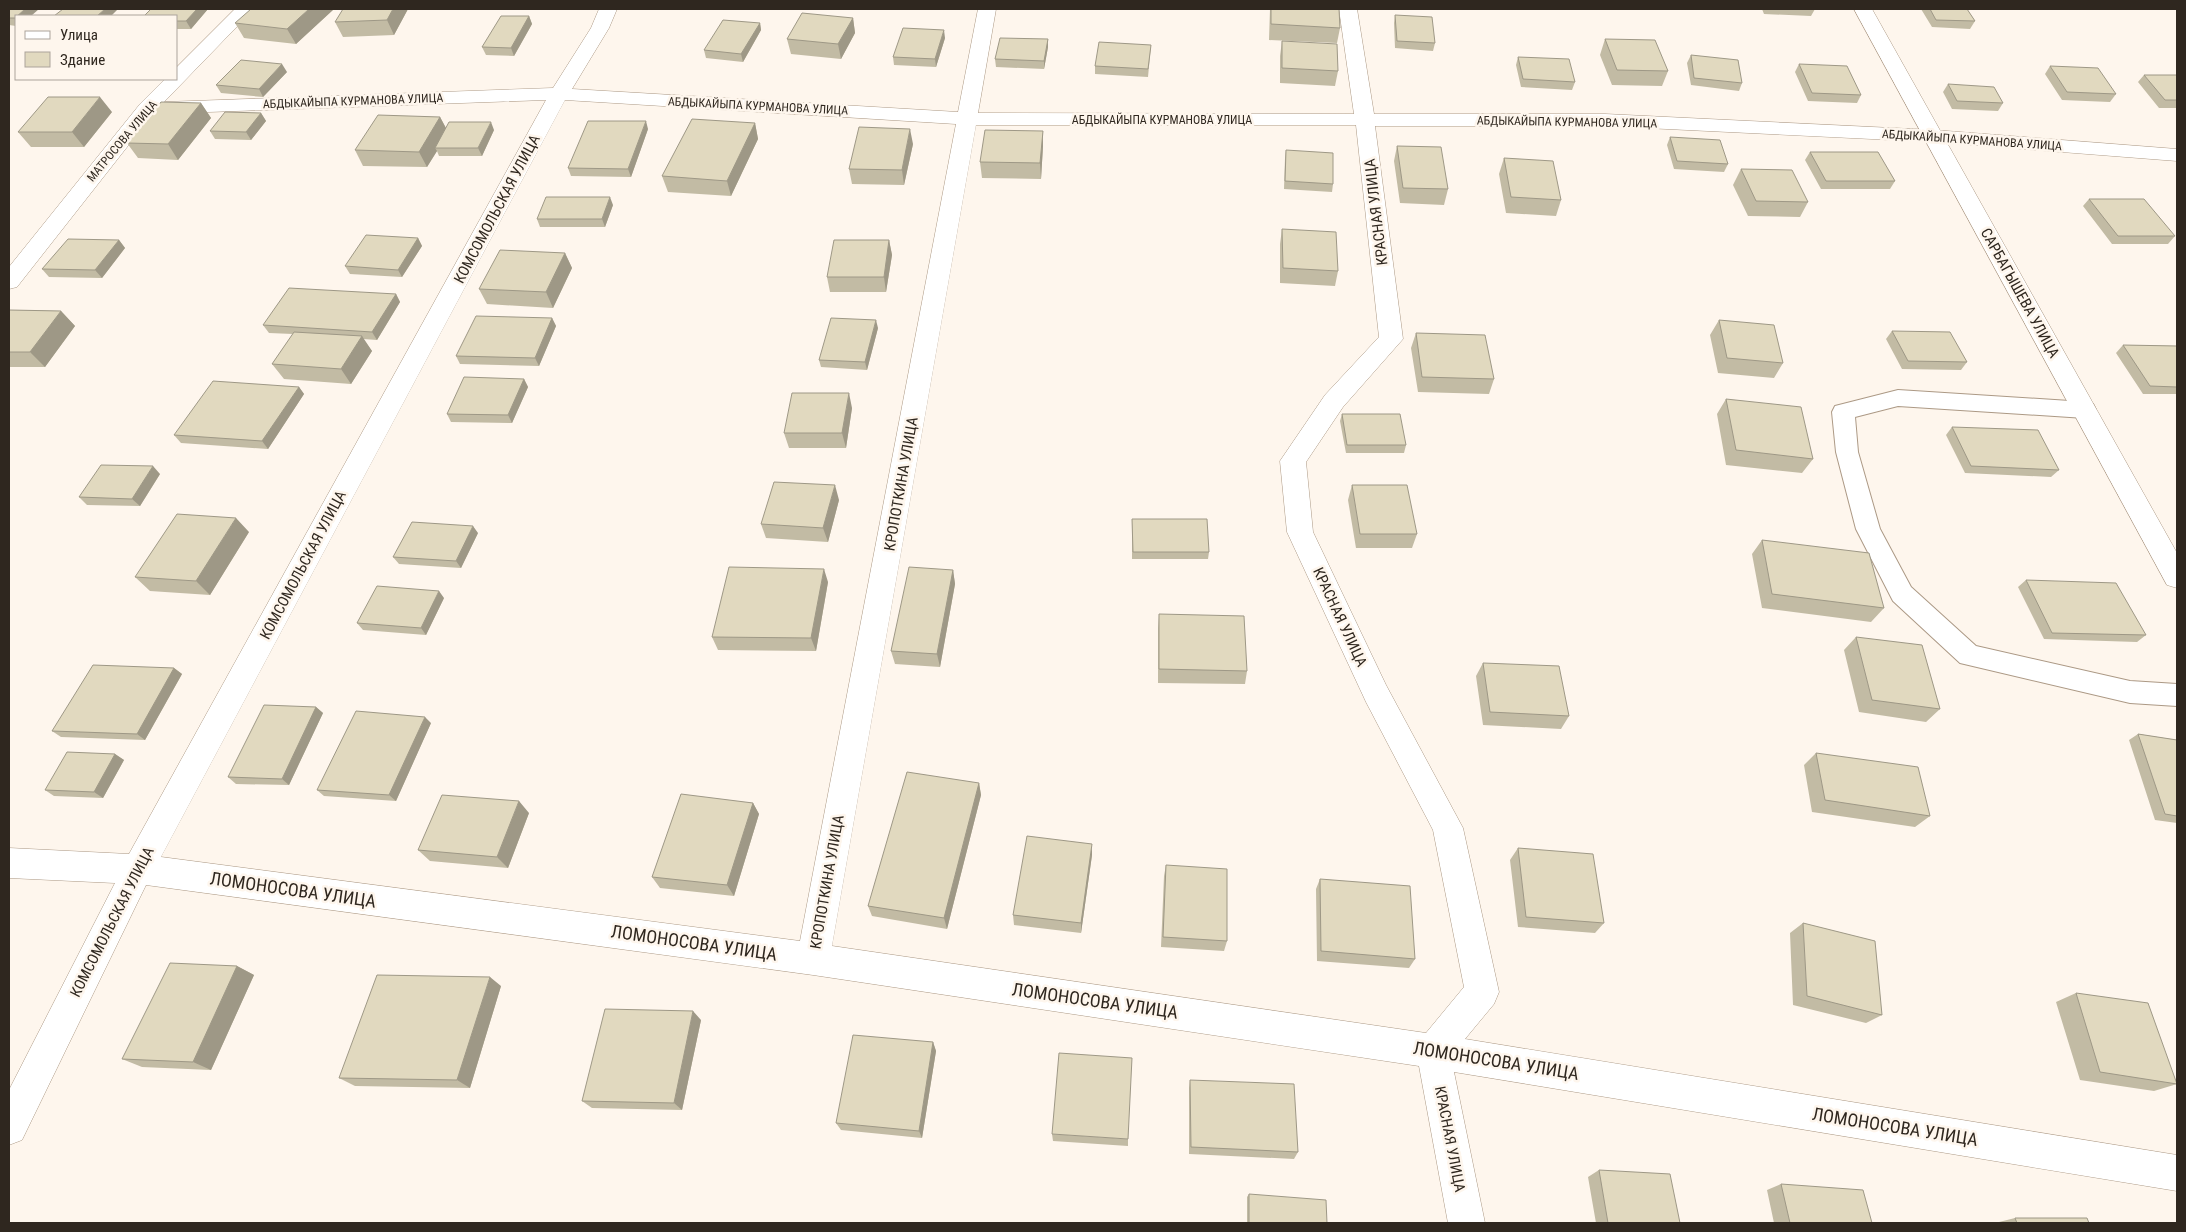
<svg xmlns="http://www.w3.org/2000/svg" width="2186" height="1232" font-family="'Roboto Condensed',sans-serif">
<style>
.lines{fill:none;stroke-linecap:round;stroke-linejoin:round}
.lane-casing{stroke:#ac9985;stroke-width:2}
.street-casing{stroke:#ac9985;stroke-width:1}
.secondary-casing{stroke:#ac9985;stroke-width:1}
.lane{fill:#fff;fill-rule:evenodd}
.street{fill:#fff;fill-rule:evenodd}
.secondary{fill:#fff;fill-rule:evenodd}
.wall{fill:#c2bba4}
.shaded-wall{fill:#9e9886}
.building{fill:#e1d9bf;stroke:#9e9886}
.labels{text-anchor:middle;stroke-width:5;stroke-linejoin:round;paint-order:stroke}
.far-street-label{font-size:12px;fill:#2f271f;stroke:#fef6ed}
.street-label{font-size:15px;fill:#2f271f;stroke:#fef6ed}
.near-street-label{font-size:18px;fill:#2f271f;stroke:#fef6ed}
</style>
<rect width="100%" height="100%" fill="#fef6ed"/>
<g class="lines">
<defs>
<path id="lane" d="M1898,390L2085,402L2093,404L2096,410L2093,416L2085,418L1898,406L1855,417L1858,452L1880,529L1911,587L1976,646L2130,681L2177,684V706L2130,703L1960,663L1893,601L1856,529L1836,452L1832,412L1835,406Z"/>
<path id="street" d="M235,9H254L164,102L553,88L591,28L599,9H617L609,28L572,89L958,112L978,9H996L978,113L1354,114L1339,9H1357L1374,114H1605L1934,130L2177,149V161L1934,142L1605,126H1375L1403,339L1343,407L1306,462L1313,532L1386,685L1463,828L1499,992L1494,1004L1465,1039L2177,1155V1191L1454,1072L1485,1223H1448L1419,1066L813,975L146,885L22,1140L9,1145V1090L115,883L9,878V848L129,854L546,100L153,114L17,287L9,289V267L140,104L165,79H176V68ZM565,100L956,124L800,941L161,857ZM976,125H1356L1379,337L1325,395L1280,461L1287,532L1366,702L1433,830L1464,987L1426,1033L832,946Z"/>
<path id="secondary" d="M1854,9H1872L2177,553V588L2167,585Z"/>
</defs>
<use href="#lane" class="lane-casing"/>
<use href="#street" class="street-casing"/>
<use href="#secondary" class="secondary-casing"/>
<use href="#lane" class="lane"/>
<use href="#street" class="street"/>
<use href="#secondary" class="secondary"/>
</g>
<path class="wall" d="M9,9L16,16V26L9,25Z
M151,9H208L191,29H176V16Z
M334,9L296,44L244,38L235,23Z
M408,9L394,35L343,37L335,22Z
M1270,9H1339L1340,28L1337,43L1269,40Z
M1762,9H1815L1811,16L1764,14Z
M1921,9H1967L1975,21L1970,29L1932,27Z
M1395,15L1435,43L1433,51L1395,48L1394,23Z
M529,16L532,24L514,56L486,55L482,47Z
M853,18L855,33L841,59L791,54L787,39Z
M760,23L761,30L743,62L706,58L704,50Z
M945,38L936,67L894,65L893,57Z
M1048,39V47L1044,69L996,67L995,59Z
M1605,39L1668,71L1662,86L1612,85L1600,55Z
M1282,41L1338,71L1335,86L1280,83V56Z
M1151,45L1148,77L1095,74V66Z
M1691,55L1742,83L1739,91L1691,85L1687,63Z
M1518,57L1575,82L1572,90L1521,87L1516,65Z
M1799,64L1861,95L1857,103L1808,101L1795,72Z
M2050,66L2116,94L2110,102L2062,100L2045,74Z
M287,72L263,97L221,93L216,85Z
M2144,75H2177V108H2159L2138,82Z
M1948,84L2003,103L1998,111L1952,109L1943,92Z
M201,103L211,118L178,160L138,158L127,143Z
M112,112L84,147H31L18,132Z
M261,113L266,121L251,140L215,139L210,131Z
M440,117L446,128L494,130L482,156H439L437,151L427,167L363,166L355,150Z
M755,123L758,139L731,196L668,192L662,176Z
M648,129L631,177L571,176L568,168Z
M1043,131V146L1041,179L982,178L980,162Z
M1670,137L1728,164L1724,172L1674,169L1667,145Z
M913,144L904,185L852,184L849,169Z
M1397,146L1448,189L1444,205L1400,203L1394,161Z
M1286,150L1333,184L1332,192L1284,189L1285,158Z
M1810,152L1895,181L1890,189H1821L1805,160Z
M1504,158L1561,200L1556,216L1506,213L1499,174Z
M1741,169L1808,202L1800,217L1748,216L1733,185Z
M2089,199L2175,236L2168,244H2112L2083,206Z
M613,205L605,227H540L537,219Z
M1282,229L1338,271L1335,286L1280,283V244Z
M418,238L422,246L402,277L350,274L345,266Z
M119,240L125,248L102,278L49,277L42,269Z
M889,240L892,255L886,292H830L827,277Z
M565,253L572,268L553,308L487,304L479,289Z
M396,294L400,302L377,340L363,339L372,351L351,384L284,379L272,364L293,334L269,333L263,325Z
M9,310L61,311L75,326L45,367H9Z
M552,318L556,326L539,366L460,364L456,356Z
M1719,320L1783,363L1774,378L1718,373L1710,335Z
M878,328L867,370L821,367L819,360Z
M1892,331L1967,362L1961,370L1902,369L1886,339Z
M1416,333L1494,379L1489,394L1418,392L1411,348Z
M2123,345L2177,346V394H2143L2116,353Z
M524,379L528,387L512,423L451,422L447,414Z
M299,387L304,394L268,449L181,443L174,435Z
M1726,399L1813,459L1802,473L1726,465L1717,414Z
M852,408L846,448H789L784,433Z
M1342,414L1406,445L1404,453H1346L1340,421Z
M1952,427L2059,470L2051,477L1965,473L1946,435Z
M160,474L140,506L87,505L79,497Z
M1352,485L1417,534L1412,548H1356L1348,500Z
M839,500L828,542L766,538L761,524Z
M1132,519L1209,552L1208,559H1132Z
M249,532L210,595L150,591L135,577Z
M478,533L461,568L399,564L393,557Z
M1762,540L1884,608L1871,622L1762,608L1752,554Z
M953,570L955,584L940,667L895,664L891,651Z
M2026,580L2146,635L2137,642L2044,639L2018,587Z
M828,582L816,651L718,650L712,637Z
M444,598L426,635L363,630L357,623Z
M1159,614L1247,671L1245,684L1158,683V628Z
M1856,637L1940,709L1926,722L1859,712L1844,650Z
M1483,663L1569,716L1561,729L1483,725L1476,676Z
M174,668L182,674L145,740L61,737L52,731Z
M316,707L323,713L289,785L236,784L228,777Z
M431,723L396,801L324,796L317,790Z
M2138,734L2177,740V823L2155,820L2129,740Z
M1816,753L1930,816L1915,827L1812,812L1804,765Z
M115,754L124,760L103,798L54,796L45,790Z
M979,783L981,795L947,929L872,916L868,906Z
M753,803L759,814L734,896L660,888L652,877Z
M529,813L508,868L430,861L418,850Z
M1518,848L1604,923L1595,933L1518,927L1510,860Z
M1092,855L1081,933L1014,925L1013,915Z
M1166,865L1227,941L1224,951L1161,947L1164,876Z
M1320,879L1415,959L1409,968L1317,961L1316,889Z
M1803,923L1882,1015L1866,1023L1793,1005L1790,933Z
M237,966L254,975L211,1070L142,1067L122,1059Z
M501,986L470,1088L355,1086L339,1078Z
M2076,993L2177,1084L2154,1091L2080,1080L2056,1002Z
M701,1020L682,1110L592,1108L582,1101Z
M933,1042L936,1051L922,1138L841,1130L836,1123Z
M1190,1080L1298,1152L1294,1159L1189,1154V1088Z
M1052,1134L1128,1139V1146L1053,1141Z
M1599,1170L1680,1223H1596L1588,1177Z
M1781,1184L1872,1223H1774L1767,1190Z
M1249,1194L1327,1223H1247V1197Z
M2015,1218L2089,1223H1995Z"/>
<path class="shaded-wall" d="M25,9H39L31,16H17Z
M105,9H118L111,16H97Z
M197,9H208L191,29L186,21Z
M309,9H334L296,44L287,29Z
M393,9H408L394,35L387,20Z
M529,16L532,24L514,56L511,48Z
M853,18L855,33L841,59L838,44Z
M760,23L761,30L743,62L741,54Z
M944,30L945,38L936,67L935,59Z
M1048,39V47L1044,69V61Z
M282,64L287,72L263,97L259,89Z
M100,97L112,112L84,147L72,132Z
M201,103L211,118L178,160L168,144Z
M261,113L266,121L251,140L246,132Z
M440,117L448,132L435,148L437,151L427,167L419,152Z
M646,121L648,129L631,177L628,169Z
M491,122L494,130L482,156L478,148Z
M755,123L758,139L731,196L727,181Z
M910,129L913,144L904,185L902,170Z
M1043,131V146L1041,179L1040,163Z
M610,197L613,205L605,227L602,219Z
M418,238L422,246L402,277L398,270Z
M119,240L125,248L102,278L95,270Z
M889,240L892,255L886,292L884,277Z
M565,253L572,268L553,308L546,292Z
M396,294L400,302L377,340L372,332Z
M61,311L75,326L45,367L30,352Z
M552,318L556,326L539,366L535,358Z
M876,320L878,328L867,370L865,362Z
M362,336L372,351L351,384L341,369Z
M524,379L528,387L512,423L508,415Z
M299,387L304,394L268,449L262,441Z
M849,393L852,408L846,448L842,433Z
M153,466L160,474L140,506L132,499Z
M835,485L839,500L828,542L823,528Z
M236,518L249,532L210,595L196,581Z
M473,526L478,533L461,568L456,561Z
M824,569L828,582L816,651L811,638Z
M953,570L955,584L940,667L937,654Z
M439,591L444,598L426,635L421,628Z
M174,668L182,674L145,740L137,734Z
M316,707L323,713L289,785L282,779Z
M425,717L431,723L396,801L389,795Z
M115,754L124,760L103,798L94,792Z
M979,783L981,795L947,929L944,918Z
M519,801L529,813L508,868L497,857Z
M753,803L759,814L734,896L727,885Z
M1092,844V855L1081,933V923Z
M237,966L254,975L211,1070L193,1062Z
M490,977L501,986L470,1088L457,1080Z
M693,1011L701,1020L682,1110L674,1103Z
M933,1042L936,1051L922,1138L919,1131Z"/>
<path class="building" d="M9,9H25L15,18H9Z
M63,9H105L97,16H54Z
M151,9H197L186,21H176V16H144Z
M251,9H309L287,29L235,23Z
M343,9H393L387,20L335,22Z
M1271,9H1339L1340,28L1271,24Z
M1930,9H1967L1975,21L1936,20Z
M802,13L853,18L838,44L787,39Z
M1395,15L1432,17L1435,43L1397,41Z
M501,16H529L511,48L482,47Z
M723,20L760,23L741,54L704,50Z
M903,28L944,30L935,59L893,57Z
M1000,38L1048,39L1044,61L995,59Z
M1605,39L1655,40L1668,71L1617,70Z
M1282,41L1337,44L1338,71L1282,68Z
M1099,42L1151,45L1148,69L1095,66Z
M1691,55L1738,60L1742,83L1694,78Z
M1518,57L1569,59L1575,82L1523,79Z
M241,60L282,64L259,89L216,85Z
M1799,64L1847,66L1861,95L1812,93Z
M2050,66L2098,68L2116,94L2067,92Z
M2144,75H2177V100H2165Z
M1948,84L1994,87L2003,103L1957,101Z
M48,97H100L72,132H18Z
M161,102L201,103L168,144L127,143Z
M225,112L261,113L246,132L210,131Z
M378,115L440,117L419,152L355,150Z
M692,119L755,123L727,181L662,176Z
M588,121H646L628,169L568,168Z
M449,122H491L478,148H435Z
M859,127L910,129L902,170L849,169Z
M985,130L1043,131L1040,163L980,162Z
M1670,137L1720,140L1728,164L1677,161Z
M1397,146L1441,147L1448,189L1403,188Z
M1286,150L1333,153V184L1285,181Z
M1810,152H1878L1895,181H1826Z
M1504,158L1553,161L1561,200L1511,197Z
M1741,169L1792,170L1808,202L1756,201Z
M546,197H610L602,219H537Z
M2089,199H2144L2175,236H2118Z
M1282,229L1336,232L1338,271L1283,268Z
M366,235L418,238L398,270L345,266Z
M68,239L119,240L95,270L42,269Z
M834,240H889L884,277H827Z
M500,250L565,253L546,292L479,289Z
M289,288L396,294L372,332L263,325Z
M9,310L61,311L30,352H9Z
M476,316L552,318L535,358L456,356Z
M831,318L876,320L865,362L819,360Z
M1719,320L1774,325L1783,363L1727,358Z
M1892,331L1950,332L1967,362L1908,361Z
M294,332L362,336L341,369L272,364Z
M1416,333L1485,335L1494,379L1422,377Z
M2123,345L2177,346V387L2150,386Z
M464,377L524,379L508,415L447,414Z
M213,381L299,387L262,441L174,435Z
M792,393H849L842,433H784Z
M1726,399L1801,407L1813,459L1736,450Z
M1342,414H1400L1406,445H1347Z
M1952,427L2038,430L2059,470L1971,466Z
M101,465L153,466L132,499L79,497Z
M774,482L835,485L823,528L761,524Z
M1352,485H1407L1417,534H1360Z
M177,514L236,518L196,581L135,577Z
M1132,519H1207L1209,552H1133Z
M412,522L473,526L456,561L393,557Z
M1762,540L1869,553L1884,608L1772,594Z
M729,567L824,569L811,638L712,637Z
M909,567L953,570L937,654L891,651Z
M2026,580L2116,583L2146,635L2052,633Z
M377,586L439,591L421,628L357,623Z
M1159,614L1244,616L1247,671L1159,669Z
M1856,637L1922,645L1940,709L1872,700Z
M1483,663L1559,666L1569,716L1490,712Z
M93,665L174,668L137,734L52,731Z
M264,705L316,707L282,779L228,777Z
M356,711L425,717L389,795L317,790Z
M2138,734L2177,740V816L2165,814Z
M67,752L115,754L94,792L45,790Z
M1816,753L1918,767L1930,816L1825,800Z
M907,772L979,783L944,918L868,906Z
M681,794L753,803L727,885L652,877Z
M442,795L519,801L497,857L418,850Z
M1027,836L1092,844L1081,923L1013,915Z
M1518,848L1593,854L1604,923L1526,917Z
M1166,865L1227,869V941L1163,937Z
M1320,879L1410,886L1415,959L1321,951Z
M1803,923L1875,941L1882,1015L1807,996Z
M170,963L237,966L193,1062L122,1059Z
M377,975L490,977L457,1080L339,1078Z
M2076,993L2148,1003L2177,1084L2100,1072Z
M605,1009L693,1011L674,1103L582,1101Z
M853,1035L933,1042L919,1131L836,1123Z
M1059,1053L1132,1058L1128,1139L1052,1134Z
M1190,1080L1294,1084L1298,1152L1191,1147Z
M1599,1170L1670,1174L1680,1223H1608Z
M1781,1184L1863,1190L1872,1223H1790Z
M1249,1194L1326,1200L1327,1223H1249Z
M2015,1218H2087L2089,1223H2017Z"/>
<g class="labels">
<g class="far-street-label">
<text transform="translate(353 101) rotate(-2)" y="4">АБДЫКАЙЫПА КУРМАНОВА УЛИЦА</text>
<text transform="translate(758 106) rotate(3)" y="4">АБДЫКАЙЫПА КУРМАНОВА УЛИЦА</text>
<text x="1162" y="124">АБДЫКАЙЫПА КУРМАНОВА УЛИЦА</text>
<text transform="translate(1567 122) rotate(1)" y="4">АБДЫКАЙЫПА КУРМАНОВА УЛИЦА</text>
<text transform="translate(1972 140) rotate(4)" y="4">АБДЫКАЙЫПА КУРМАНОВА УЛИЦА</text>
<text transform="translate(122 141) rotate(-50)" y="4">МАТРОСОВА УЛИЦА</text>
</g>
<g class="street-label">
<text transform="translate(497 209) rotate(-62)" y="5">КОМСОМОЛЬСКАЯ УЛИЦА</text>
<text transform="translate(1376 212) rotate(-97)" y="5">КРАСНАЯ УЛИЦА</text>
<text transform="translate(2020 293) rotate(61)" y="5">САРБАГЫШЕВА УЛИЦА</text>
<text transform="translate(901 484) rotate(-80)" y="5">КРОПОТКИНА УЛИЦА</text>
<text transform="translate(303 565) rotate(-62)" y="5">КОМСОМОЛЬСКАЯ УЛИЦА</text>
<text transform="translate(1340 617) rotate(65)" y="5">КРАСНАЯ УЛИЦА</text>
<text transform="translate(827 882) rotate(-80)" y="5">КРОПОТКИНА УЛИЦА</text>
<text transform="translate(112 922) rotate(-63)" y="5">КОМСОМОЛЬСКАЯ УЛИЦА</text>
<text transform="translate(1450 1139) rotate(79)" y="5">КРАСНАЯ УЛИЦА</text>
</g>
<g class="near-street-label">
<text transform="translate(293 890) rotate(8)" y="6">ЛОМОНОСОВА УЛИЦА</text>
<text transform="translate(694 943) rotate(8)" y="6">ЛОМОНОСОВА УЛИЦА</text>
<text transform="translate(1095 1001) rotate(8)" y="6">ЛОМОНОСОВА УЛИЦА</text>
<text transform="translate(1496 1061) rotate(9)" y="6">ЛОМОНОСОВА УЛИЦА</text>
<text transform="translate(1895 1127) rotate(9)" y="6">ЛОМОНОСОВА УЛИЦА</text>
</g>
</g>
<rect width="2186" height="1232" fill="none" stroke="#2f271f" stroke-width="20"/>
<rect x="15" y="15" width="162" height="65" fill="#fef6ed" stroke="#aba39b"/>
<rect x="25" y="31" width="25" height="8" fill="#ffffff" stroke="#aba39b"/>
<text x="60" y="40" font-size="15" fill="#2f271f">Улица</text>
<rect x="25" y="52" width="25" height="15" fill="#e1d9bf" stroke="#aba39b"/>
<text x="60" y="65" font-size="15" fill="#2f271f">Здание</text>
</svg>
